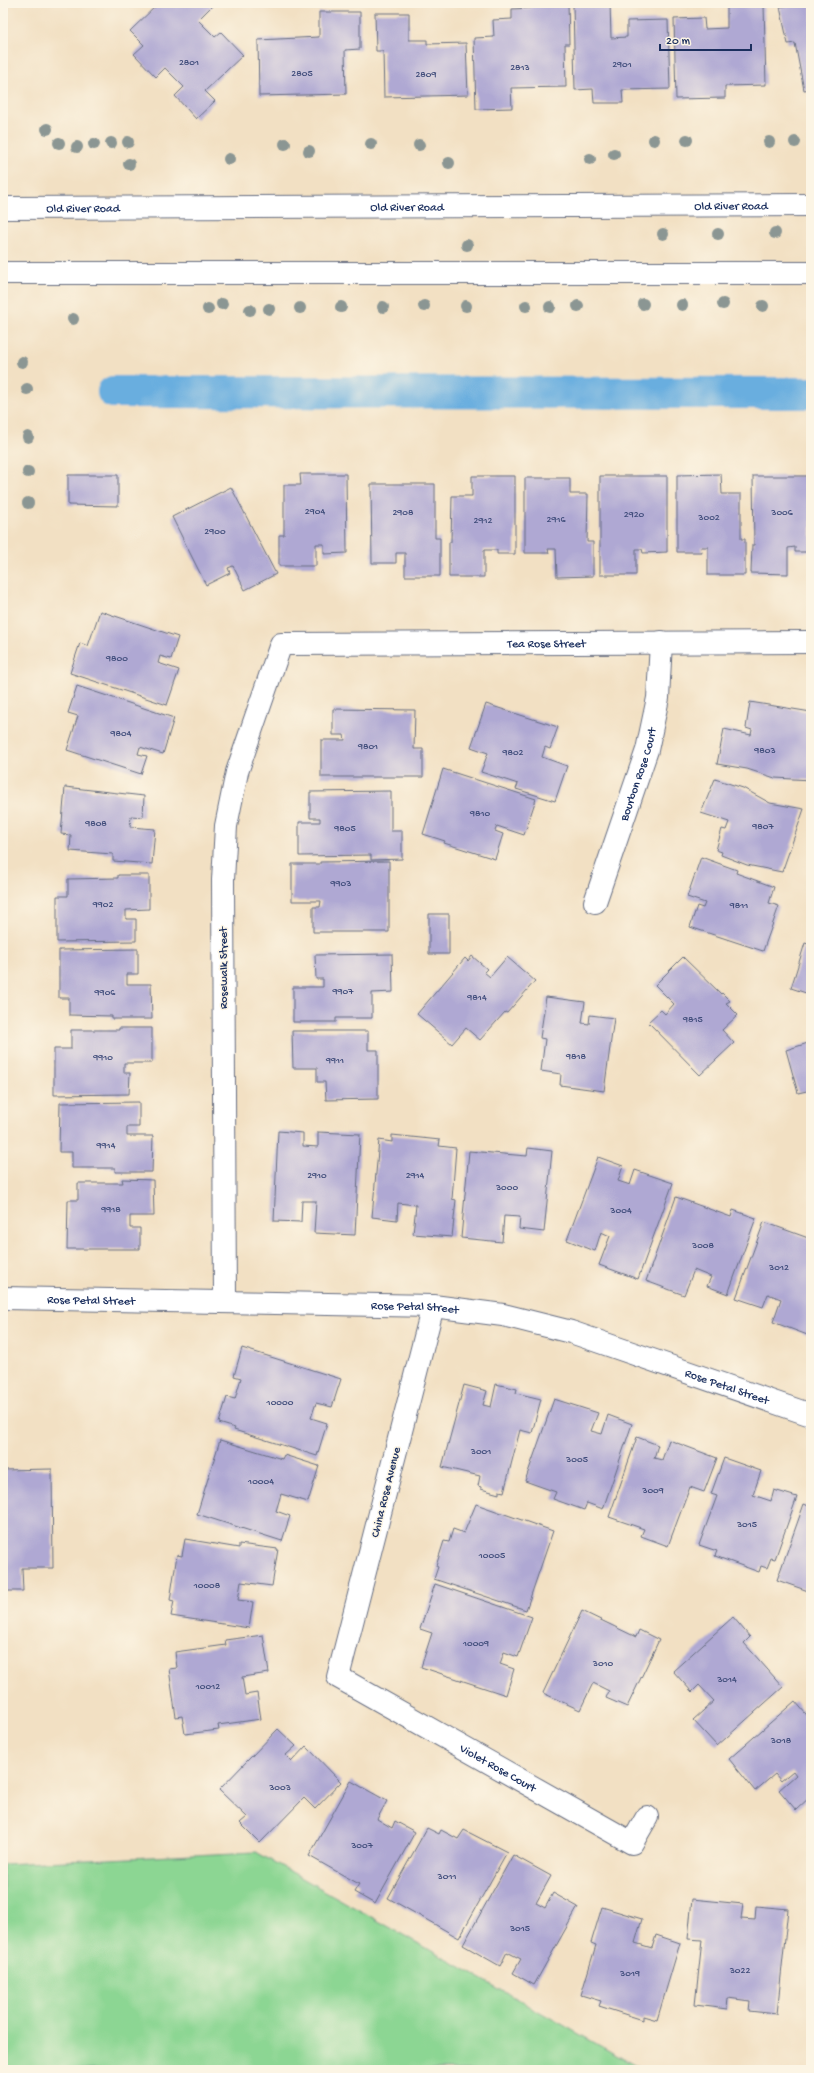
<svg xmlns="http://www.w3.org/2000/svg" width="814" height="2073" font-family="'Gochi Hand',sans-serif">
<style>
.green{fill:#8cd693;stroke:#548278}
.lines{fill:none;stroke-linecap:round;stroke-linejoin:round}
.canal{stroke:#69aedf;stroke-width:32}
.building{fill:#afa8d3}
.street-casing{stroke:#666d81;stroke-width:24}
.secondary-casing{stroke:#666d81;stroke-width:24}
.street{stroke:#fff;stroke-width:22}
.secondary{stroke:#fff;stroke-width:22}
.tree{fill:#8b9693}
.labels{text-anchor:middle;stroke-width:3;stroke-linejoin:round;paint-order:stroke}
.number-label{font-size:10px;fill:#404d7b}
.street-label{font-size:12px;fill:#1b2f5e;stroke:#fcf5e5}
</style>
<rect width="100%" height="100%" fill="#fcf5e5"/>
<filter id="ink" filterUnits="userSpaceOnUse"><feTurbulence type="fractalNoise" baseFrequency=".025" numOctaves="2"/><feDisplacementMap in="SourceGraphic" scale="8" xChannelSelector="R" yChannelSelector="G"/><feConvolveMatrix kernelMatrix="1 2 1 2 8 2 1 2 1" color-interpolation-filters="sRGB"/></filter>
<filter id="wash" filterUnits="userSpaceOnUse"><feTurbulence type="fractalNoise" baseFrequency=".012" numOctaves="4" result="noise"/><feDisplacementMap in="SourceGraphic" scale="16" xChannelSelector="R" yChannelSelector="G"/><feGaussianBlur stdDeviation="0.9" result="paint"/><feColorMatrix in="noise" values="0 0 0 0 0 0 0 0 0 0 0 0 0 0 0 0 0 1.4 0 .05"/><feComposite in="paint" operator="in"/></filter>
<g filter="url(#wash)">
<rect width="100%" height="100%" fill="#f2e0c3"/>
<path class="green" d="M256,1852L643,2070H3V1864Z"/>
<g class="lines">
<path class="canal" d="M113,392L811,393"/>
</g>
<g id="blocks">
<path class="building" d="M159,3H215L198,20L215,37L221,32L243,55L205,91L215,101L196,119L175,96L184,87L165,68L156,77L134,54L144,45L130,31Z
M568,3L569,44H565L566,87L511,88L512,108L476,109L474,38L494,37L493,20L512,19V9L531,8V4Z
M610,3L611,38L627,37V21L668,20L670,89L622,90L623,103H594L593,89L575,90L573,4Z
M799,3H811V89L804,90L795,43L788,44L780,7Z
M764,5L766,85L725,86V98L676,99L674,19L704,18L705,29L727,28V6Z
M319,12H360V49L345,50L346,94L259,96L258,40L319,37Z
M375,13H409V40H427V44L466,43L468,95L384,97L383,51H376Z
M300,474H346L347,553L324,554V544H316V566H279V535H284V485H301Z
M721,474L722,494H741V539H745V575H708V547H701L702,552H677V475Z
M68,475H118V506L68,505Z
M472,476H515V554H497V550H484V577H449V542H451L452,496H472Z
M600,476H667V552L643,553L642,549H636V575H600Z
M753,476H811V552H795V547L788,548V574L751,573L752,545H754Z
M525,478H570V494H588L587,542H593V576L557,577L556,549H548L549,553H525Z
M371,484H435V538H440V576H405V553H396V563H372Z
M231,487L276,574L245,590L233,566L228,568L230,573L206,585L172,517Z
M100,611L178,637L171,659L160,656L158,663L179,670L167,705L70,673L80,643L88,646Z
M77,686L174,718L163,754L140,747L138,754L147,756L141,774L67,750L78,716L68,713Z
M750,702L811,712V780L775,778L747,769L717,764L724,729L751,735L752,730L746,728Z
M486,704L558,727L550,749L545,747L542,757L567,766L555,801L516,789L518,784L481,772L488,753L471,747Z
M333,709L415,710L414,749H423V777H321V740H345L344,735H333Z
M443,769L536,799L524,835L497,826L495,831L503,834L495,859L444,843L445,841L423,834Z
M715,779L743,788L770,803L804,809L782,872L747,865L721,855L722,852L716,850L722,829L726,830L729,822L701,813Z
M65,787L144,796L143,817L131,816L130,827L155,829L152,864L113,861V854L70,851L71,835L61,834Z
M391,791V831H402V859L371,860V855L299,856V822H320V818H310V792Z
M701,857L737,870L736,873L774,887L769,903L779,906L763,951L690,927L697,906L703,908L705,903L687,897Z
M389,861V932H313V907H320L321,901H292V864H320V862Z
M118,875H149V909L126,910V919H136V941L57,942V896H68V879L118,878Z
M429,914H449V954H429Z
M805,943L811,945V998L808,997L809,994L791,988Z
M138,949V974H127V984H151L152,1019H112V1016L69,1015V998H59V950Z
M392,954L393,992L372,993V1018H336V1022H293V987H323V979H316L315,955Z
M472,956L487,969L484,972L490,977L507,957L535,981L507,1013L505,1012L480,1040L466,1028L452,1044L417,1014L465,958L468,961Z
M683,957L721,994L722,993L730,1001L726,1003L738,1015L722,1030L734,1043L700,1075L648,1022L661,1010L665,1014L674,1004L655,985Z
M546,997L585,1002L582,1023L589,1024L590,1015L614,1018L604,1091L560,1085L561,1074L541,1071L545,1039L540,1038Z
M119,1028H152V1063H124V1073H130L129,1094L54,1095V1049H71V1030H119Z
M292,1031H368V1050H378V1099L326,1100L325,1082H317V1068H293Z
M811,1042V1090L798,1093L786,1050Z
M139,1102V1127H127V1136H153L152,1172H115V1168H72V1152H59L60,1103Z
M278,1131L303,1133V1146L318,1147V1132L360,1134L355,1235L314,1233L316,1201H302L301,1222L274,1221Z
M392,1135L440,1140L439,1146L456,1148L452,1199L456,1200L452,1237L413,1234L416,1205L398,1203L397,1220L372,1217L379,1140L392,1142Z
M528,1148L552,1151L544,1232L519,1229L520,1217L504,1216L502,1242L461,1238L469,1151L527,1156Z
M598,1157L623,1166L618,1181L630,1185L635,1170L673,1183L638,1279L599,1265L610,1236L601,1232L595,1251L567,1240Z
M122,1179L153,1180L154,1216H130V1228H140V1249H67L68,1200H78V1183H123Z
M676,1197L731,1217L733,1210L756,1218L728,1294L707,1286L711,1277L694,1270L684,1295L646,1281Z
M764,1222L811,1239L810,1336L773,1322L781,1299L768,1294L763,1307L736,1298Z
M242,1348L341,1379L332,1407L316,1403L311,1418L327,1423L317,1456L234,1430L235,1428L219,1423L227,1397L235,1399L241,1378L234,1376Z
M496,1384L517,1389L516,1393L541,1399L532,1433L520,1430L504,1492L499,1491V1494L481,1489V1487L478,1486L480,1476L442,1467L464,1385L487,1391L483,1405L491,1407Z
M554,1399L598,1413L591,1431L602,1434L608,1415L632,1424L603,1509L587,1503L584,1510L553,1499L556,1492L525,1481Z
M637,1437L658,1445L654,1458L662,1460L669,1440L717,1458L704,1492L690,1487L668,1546L641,1536L644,1529L609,1517Z
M220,1440L282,1459L284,1455L319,1466L308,1502L281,1494L276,1511L290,1516L282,1541L197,1514Z
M724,1458L761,1471L753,1495L771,1501L774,1490L797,1497L775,1559L771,1558L767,1568L761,1566L759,1572L715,1556L717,1551L699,1545L717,1496L711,1494Z
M52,1469L53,1568H22L23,1591H3V1470Z
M476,1504L553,1531L526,1610L434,1579L438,1567L436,1566L444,1541L449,1542L453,1529L464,1533Z
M804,1504L811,1507V1592L777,1580Z
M185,1539L239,1548V1544L278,1549L272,1586L241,1582L238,1600L253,1602L249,1628L171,1616L174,1601L170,1600L177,1555L182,1556Z
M435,1584L532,1617L518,1657L504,1652L500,1664L514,1669L506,1695L421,1667L432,1633L420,1629Z
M582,1611L636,1637L639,1630L659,1640L627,1707L606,1698L609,1691L593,1683L580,1710L543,1693Z
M733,1617L750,1637L744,1643L783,1687L717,1746L693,1720L714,1701L699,1685L692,1692L673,1671Z
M263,1635L269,1673L242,1677L245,1695L257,1693L261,1719L218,1725L219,1730L185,1734L182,1716L176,1717L169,1669L177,1668L175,1652L226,1645L225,1640Z
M795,1701L811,1720V1796L796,1810L779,1790L796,1775L793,1771L781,1781L775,1774L755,1791L729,1759Z
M278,1729L296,1746L286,1755L292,1761L306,1746L341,1782L315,1809L304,1798L260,1843L240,1823L247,1817L219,1790Z
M351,1781L387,1801L377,1819L392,1828L395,1821L415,1832L375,1904L354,1892L359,1884L309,1856Z
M427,1828L439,1834L441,1830L458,1839L464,1830L507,1852L459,1938L388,1898Z
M513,1855L551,1876L536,1903L545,1908L553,1893L578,1907L534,1985L513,1973L521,1959L507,1952L500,1966L463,1945Z
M692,1899L743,1904L741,1919L755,1920L756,1906L788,1909L777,2014L749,2011L750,2001L728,1998L727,2009L695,2005L702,1940L688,1939Z
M602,1907L642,1919L635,1943L652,1948L656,1935L680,1943L657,2020L643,2016V2020L599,2006L601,2001L581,1995L596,1945L591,1943Z"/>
</g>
</g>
<g filter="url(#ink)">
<use href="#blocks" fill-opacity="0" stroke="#666d81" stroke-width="1"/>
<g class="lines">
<defs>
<g id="street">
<path id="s1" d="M595,902L647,750L658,698L661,642"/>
<path id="s2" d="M3,1298L433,1306L503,1315L571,1332L811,1415"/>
<path id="s3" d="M225,1301L223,880L226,826L237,772L281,644L811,642"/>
<path id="s4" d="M433,1306L338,1677L632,1843L647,1817"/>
</g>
<g id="secondary">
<path id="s5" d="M3,208L811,205"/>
<path d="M3,273H811"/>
</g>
</defs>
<use href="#street" class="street-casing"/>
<use href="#secondary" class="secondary-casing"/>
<use href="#street" class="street"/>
<use href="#secondary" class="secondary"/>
</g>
<g class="tree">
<circle cx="47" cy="129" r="6"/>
<circle cx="654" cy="140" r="6"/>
<circle cx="687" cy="140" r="6"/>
<circle cx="128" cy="142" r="6"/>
<circle cx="769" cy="142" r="6"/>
<circle cx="795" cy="142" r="6"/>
<circle cx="59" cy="143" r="6"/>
<circle cx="111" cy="143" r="6"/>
<circle cx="94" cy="144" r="6"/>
<circle cx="285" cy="144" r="6"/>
<circle cx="371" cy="144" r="6"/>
<circle cx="419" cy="145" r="6"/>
<circle cx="77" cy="147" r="6"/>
<circle cx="309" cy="151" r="6"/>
<circle cx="614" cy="154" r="6"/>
<circle cx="229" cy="159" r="6"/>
<circle cx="590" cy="159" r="6"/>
<circle cx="449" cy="163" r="6"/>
<circle cx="129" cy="164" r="6"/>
<circle cx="775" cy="233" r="6"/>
<circle cx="663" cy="234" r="6"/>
<circle cx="718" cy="234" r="6"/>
<circle cx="467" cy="245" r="6"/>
<circle cx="222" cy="304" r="6"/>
<circle cx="643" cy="304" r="6"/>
<circle cx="723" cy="304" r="6"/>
<circle cx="682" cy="305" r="6"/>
<circle cx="424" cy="306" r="6"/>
<circle cx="466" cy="306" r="6"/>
<circle cx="526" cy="306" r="6"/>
<circle cx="578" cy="306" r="6"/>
<circle cx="763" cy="306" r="6"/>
<circle cx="341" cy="307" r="6"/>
<circle cx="383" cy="307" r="6"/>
<circle cx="550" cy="307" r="6"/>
<circle cx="300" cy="308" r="6"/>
<circle cx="208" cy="309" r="6"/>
<circle cx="269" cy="309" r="6"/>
<circle cx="250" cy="310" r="6"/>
<circle cx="73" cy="319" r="6"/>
<circle cx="22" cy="362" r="6"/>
<circle cx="27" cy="389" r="6"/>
<circle cx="28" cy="437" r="6"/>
<circle cx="28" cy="472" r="6"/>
<circle cx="28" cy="503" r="6"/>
</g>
</g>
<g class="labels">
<g class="number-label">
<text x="189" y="65">2801</text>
<text x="622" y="67">2901</text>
<text x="520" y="70">2813</text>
<text x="302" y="76">2805</text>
<text x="426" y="77">2809</text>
<text x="315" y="514">2904</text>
<text x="403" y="515">2908</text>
<text x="782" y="515">3006</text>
<text x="634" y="517">2920</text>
<text x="709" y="520">3002</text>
<text x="556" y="522">2916</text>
<text x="483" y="523">2912</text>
<text x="215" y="534">2900</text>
<text x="117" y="661">9800</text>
<text x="121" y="736">9804</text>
<text x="368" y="749">9801</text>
<text x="765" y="753">9803</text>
<text x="513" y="755">9802</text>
<text x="480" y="816">9810</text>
<text x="96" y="826">9808</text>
<text x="763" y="829">9807</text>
<text x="345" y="831">9805</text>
<text x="341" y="886">9903</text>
<text x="103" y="907">9902</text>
<text x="739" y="908">9811</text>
<text x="343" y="994">9907</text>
<text x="105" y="995">9906</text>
<text x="477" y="1000">9814</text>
<text x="693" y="1022">9815</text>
<text x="576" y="1059">9818</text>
<text x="103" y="1060">9910</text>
<text x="335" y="1063">9911</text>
<text x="106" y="1148">9914</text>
<text x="317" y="1178">2910</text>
<text x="415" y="1178">2914</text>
<text x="507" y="1190">3000</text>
<text x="111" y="1212">9918</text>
<text x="621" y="1213">3004</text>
<text x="703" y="1248">3008</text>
<text x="779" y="1270">3012</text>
<text x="280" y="1405">10000</text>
<text x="481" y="1454">3001</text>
<text x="577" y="1462">3005</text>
<text x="261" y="1484">10004</text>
<text x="653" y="1493">3009</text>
<text x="747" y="1527">3015</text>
<text x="492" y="1558">10005</text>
<text x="207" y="1588">10008</text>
<text x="476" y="1646">10009</text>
<text x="603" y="1666">3010</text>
<text x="727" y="1682">3014</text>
<text x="208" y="1689">10012</text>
<text x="781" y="1743">3018</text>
<text x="280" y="1790">3003</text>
<text x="362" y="1848">3007</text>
<text x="447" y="1879">3011</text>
<text x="520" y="1931">3015</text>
<text x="740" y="1973">3022</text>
<text x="630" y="1976">3019</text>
</g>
<g class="street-label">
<text dy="4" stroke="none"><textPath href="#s5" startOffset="728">Old River Road</textPath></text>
<text dy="4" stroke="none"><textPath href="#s5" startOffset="404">Old River Road</textPath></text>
<text dy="4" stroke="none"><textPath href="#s5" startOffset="80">Old River Road</textPath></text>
<text dy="4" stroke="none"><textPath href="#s3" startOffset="931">Tea Rose Street</textPath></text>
<text dy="4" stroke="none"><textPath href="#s1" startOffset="135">Bourbon Rose Court</textPath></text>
<text transform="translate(223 968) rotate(-90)" y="4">Rosewalk Street</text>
<text dy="4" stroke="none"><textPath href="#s2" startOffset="88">Rose Petal Street</textPath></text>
<text dy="4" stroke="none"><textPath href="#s2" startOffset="412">Rose Petal Street</textPath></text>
<text dy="4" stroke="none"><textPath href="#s2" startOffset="736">Rose Petal Street</textPath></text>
<text transform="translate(385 1492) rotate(-76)" y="4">China Rose Avenue</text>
<text dy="4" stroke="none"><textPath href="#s4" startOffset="567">Violet Rose Court</textPath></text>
</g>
</g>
<rect width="814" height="2073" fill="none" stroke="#fcf5e5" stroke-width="16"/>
<path d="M660 44v6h91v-6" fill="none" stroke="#1b2f5e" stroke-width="2"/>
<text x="666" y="44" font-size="12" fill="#1b2f5e" stroke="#fcf5e5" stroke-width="3" paint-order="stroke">20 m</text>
</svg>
